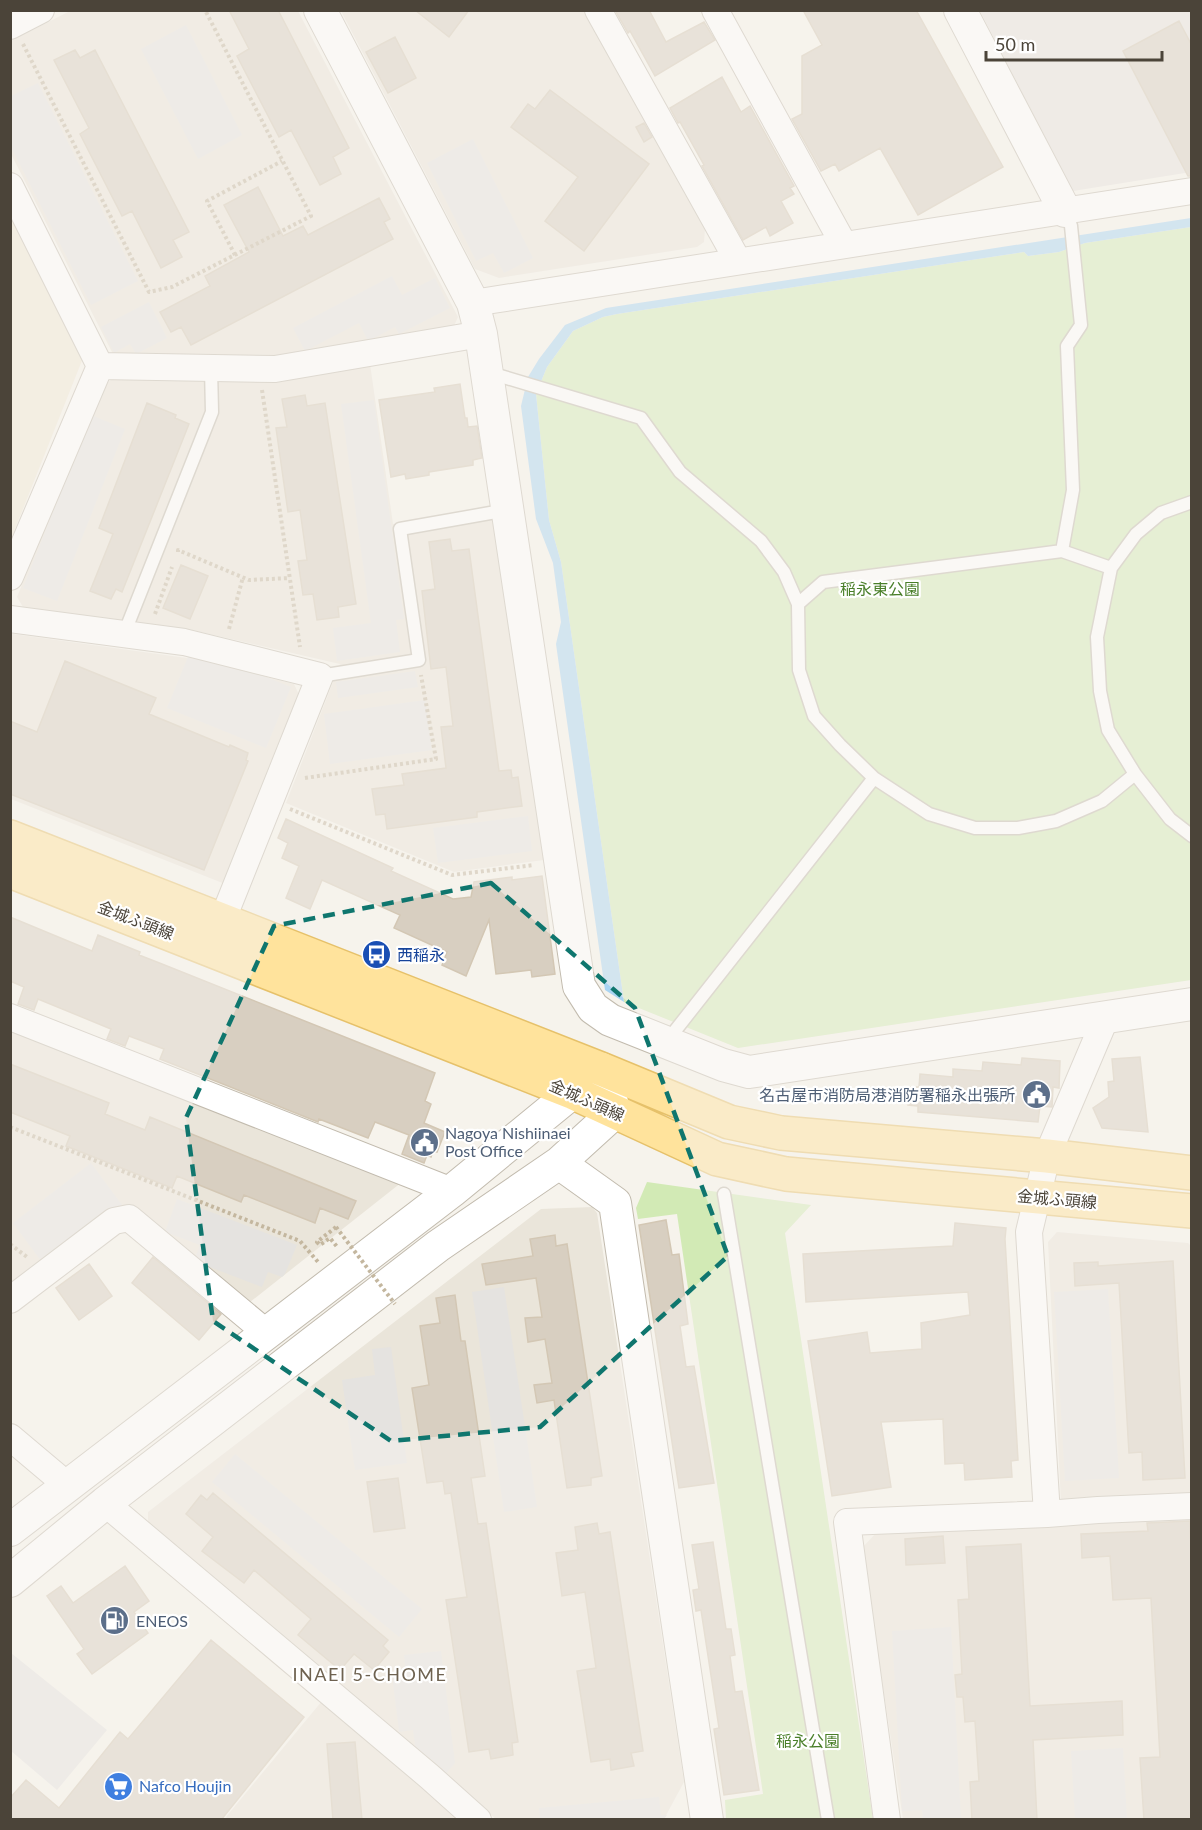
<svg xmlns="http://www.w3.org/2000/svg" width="1202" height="1830" font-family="Lato,'Noto Sans JP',sans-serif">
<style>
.residential{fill:#eae5da}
.industrial{fill:#e6e2dd}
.education{fill:#efe8d6}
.green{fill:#d2eab5}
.parking{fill:#e5e3e0}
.water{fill:#a9d4f2}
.building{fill:#d8cfc1;stroke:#d3c7b4;stroke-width:1.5}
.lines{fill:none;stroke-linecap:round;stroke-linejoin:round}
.service-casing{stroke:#c2bbae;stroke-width:15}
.minor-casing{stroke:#c2bbae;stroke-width:28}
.tertiary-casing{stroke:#c2bbae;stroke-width:34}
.primary-casing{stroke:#e6c16a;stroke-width:36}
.path{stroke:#c4b79f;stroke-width:4;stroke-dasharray:3 3;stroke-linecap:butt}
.service{stroke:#fff;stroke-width:12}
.minor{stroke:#fff;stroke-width:26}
.tertiary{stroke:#fff;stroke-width:32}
.primary{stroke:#ffe39c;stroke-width:33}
.path-bridge{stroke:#c4b79f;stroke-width:4;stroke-dasharray:3 3;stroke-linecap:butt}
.marked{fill:none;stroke:#0f766e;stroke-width:4.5;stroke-dasharray:12 8;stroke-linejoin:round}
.labels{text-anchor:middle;stroke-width:4.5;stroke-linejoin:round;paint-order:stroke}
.park-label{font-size:16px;fill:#4a7f2a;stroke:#fff}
.street-label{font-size:16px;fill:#4b4439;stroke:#fff}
.transit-label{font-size:16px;fill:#164399;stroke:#fff;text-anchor:start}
.service-label{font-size:16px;fill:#4e5e75;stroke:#fff;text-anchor:start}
.shop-label{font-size:16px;fill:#366cbe;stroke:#fff;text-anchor:start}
.neighbourhood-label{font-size:18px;letter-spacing:1.5px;fill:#6e6250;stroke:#fff}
</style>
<rect width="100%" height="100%" fill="#f6f3ec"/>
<path class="residential" d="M70,11H298L458,317L452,330L367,343L393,524L491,509L544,860L454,872L286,803L340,664L188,629L23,607L17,597L103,386L116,376L112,352L11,154V41Z
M341,11H584L705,229L704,242L697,247L499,278L475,269Z
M13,634L187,658L294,684L299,695L225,884L11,799L10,635Z
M11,1028L402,1182L245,1306L130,1209L11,1290Z
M592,1207L597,1213L684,1782L664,1819H496L148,1534V1512L541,1209Z
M1057,1232L1188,1243L1191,1246V1819H903L862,1548L876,1533L1062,1523L1048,1242Z
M322,1701L464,1819L229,1820L226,1817Z"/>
<path class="industrial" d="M980,11H1191V172L1073,191Z"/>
<path class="education" d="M11,216L83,358L11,539Z"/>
<path class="green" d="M1191,227V980L738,1048L624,1002L561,562L549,520L536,394L547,367L573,331L603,317L617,314L1024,252L1028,256L1059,252L1085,243Z
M647,1182L811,1205L785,1233L873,1819H726L725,1800L763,1794L677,1214L638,1219L636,1208Z"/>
<path class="parking" d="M186,25L242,135L198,159L141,49Z
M38,83L138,281L91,305L11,147V96Z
M473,139L533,258L504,273L493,253L476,261L427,163Z
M392,276L402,295L435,278L450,308L399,334L395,327L368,341L359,323L305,351L293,328Z
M149,302L167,338L136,354L130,344L114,353L101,327Z
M374,400L404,619L396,620L400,652L337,661L333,628L371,623L341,404Z
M91,415L125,429L57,601L23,588Z
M192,647L291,687L266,748L167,708Z
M415,671L418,687L338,698L336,682Z
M425,700L432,750L330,764L324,714Z
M528,816L532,851L438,863L433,828Z
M91,1163L122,1205L44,1265L13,1223Z
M177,1199L297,1245L285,1274L282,1277L268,1272L262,1287L194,1261L200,1245L165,1232Z
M504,1287L537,1507L504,1512L472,1292Z
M1108,1289L1119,1478L1065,1481L1054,1292Z
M391,1347L407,1463L355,1470L342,1380L375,1375L372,1349Z
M235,1454L422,1609L399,1637L212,1482Z
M951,1627L961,1819H923L922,1810L902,1811L892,1631Z
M441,1651L455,1763L444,1776L416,1753L413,1730L399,1732L392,1674L406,1672L404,1655Z
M11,1653L107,1730L57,1790L11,1751Z
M1123,1748L1127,1819H1075L1071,1751Z
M659,1797L661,1815H667L664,1819H540L539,1808Z"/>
<path class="water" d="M1191,218V227L1085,243L1059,252L1028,256L1024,252L617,314L603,317L573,331L547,367L536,394L549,520L561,562L624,1002L605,990L556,644L561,622L553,563L536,519L521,406L528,377L539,359L565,325L606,308Z"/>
<path class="building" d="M229,10H278L349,148L333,157L341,174L320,185L291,130L279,137L237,56L249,49Z
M415,10H469L449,37Z
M615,10H649L666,42L704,22L715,40L655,76L630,31L628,33Z
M803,10H916L1003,167L918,215L880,148L839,171L835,164L821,171L792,119L802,114V56L822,45Z
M1179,21L1191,44V176H1188L1123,51Z
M395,37L416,78L388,93L366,52Z
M75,50L80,58L95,50L189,232L173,240L182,257L161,268L132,211L122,216L80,134L89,128L54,60Z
M722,77L741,112L750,106L794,186L790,188L794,194L781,201L793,223L770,236L766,227L743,240L702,166L704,165L680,122L678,123L670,108Z
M550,90L649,164L584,251L545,221L578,177L511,127L528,104L535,109Z
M644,123L652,137L644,142L636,127Z
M258,187L283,236L303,226L308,235L379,198L390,219L384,222L393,239L191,345L181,327L171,332L160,312L210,286L205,276L249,252L224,205Z
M460,384L465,418H467L468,427L477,426L482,458L473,460V465L429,472V475L406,479L405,474L391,477L379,400L435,392L434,388Z
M305,395L307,406L325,403L356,604L338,607L339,617L317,620L313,594L303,595L298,561L307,560L300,510L288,512L276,428L287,427L282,399Z
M147,403L176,415L175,418L189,424L122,592L116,589L111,599L90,591L113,534L99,528Z
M450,539L452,551L469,549L499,771L511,770L512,778L518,777L522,806L477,812V817L387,829L385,814L376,815L372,789L404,785L402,774L446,768L441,727L453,726L446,667L431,669L422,591L435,589L429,542Z
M181,565L208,576L190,619L163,608Z
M65,661L156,698L149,714L229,747L230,745L248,753L246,760L248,761L204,870L10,794V721L37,732Z
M286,819L393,868L391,871L453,899L471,897L474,882L512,877V880L542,876L555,974L532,977L531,970L496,974L489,920L466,976L442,965L447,952L394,928L400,915L322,880L310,909L286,898L299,866L282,858L288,843L278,838Z
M10,917L92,951L98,935L140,952L139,955L162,964L435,1073L425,1101L431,1104L424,1123L445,1132L437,1152L433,1151L431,1157L427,1155L424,1163L402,1154L409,1135L375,1122L368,1138L319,1119L318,1122L160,1059L164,1049L129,1036L125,1046L107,1039L111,1029L38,999L34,1010L18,1004L24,987L10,981Z
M1140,1057L1148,1132L1102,1128L1093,1108L1109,1097L1108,1082L1114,1081L1112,1059Z
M1022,1058L1060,1061L1059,1088L1053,1087L1052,1107L1040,1106L1038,1122L918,1112V1106L908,1105L909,1087H919L920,1074L953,1077V1069L982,1071L983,1062L1021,1065Z
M10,1064L109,1103L105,1114L145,1130L150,1117L356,1201L348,1219L320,1208L315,1223L244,1195L241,1202L177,1176L172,1188L66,1146L70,1136L10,1112Z
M666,1220L672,1255L679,1254L688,1324L680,1326L686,1367L694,1366L714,1483L679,1488L639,1225Z
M955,1223L1006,1228L1005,1239L1018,1460L1011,1461L1012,1477L965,1480L964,1463L945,1464L943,1419L881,1422L891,1487L832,1496L808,1341L867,1332L870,1353L922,1349L921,1323L970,1315L968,1292L806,1302L803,1254L953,1246Z
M555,1235L556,1246L567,1244L602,1476L591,1478V1485L567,1488L554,1400L537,1403L534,1385L552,1383L545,1339L528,1342L525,1318L542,1317L536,1278L486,1285L482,1264L533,1256L530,1239Z
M153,1257L221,1314L199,1340L132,1283Z
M1173,1261L1185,1478L1143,1480L1142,1452L1129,1453L1119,1283L1075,1286L1074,1263L1098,1262V1266Z
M89,1264L112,1296L79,1320L56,1288Z
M455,1295L461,1341H465L485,1476L471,1478L478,1524L486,1523L518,1742L512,1743L513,1755L491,1759L489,1749L469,1752L446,1600L467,1597L451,1493L445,1494L443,1481L427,1483L412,1388L429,1385L420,1326L440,1323L436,1298Z
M398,1478L405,1528L374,1532L367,1482Z
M213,1493L388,1640L383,1646L389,1652L374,1670L354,1654L340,1670L298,1635L311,1619L254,1570L244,1583L202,1551L213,1537L186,1514L201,1495L207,1500Z
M1190,1521L1191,1552V1820H1144L1140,1758L1160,1757L1151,1598L1113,1600L1110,1556L1082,1558L1081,1534L1148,1531L1147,1523Z
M597,1523L599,1534L610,1532L643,1751L631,1753L634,1766L611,1770L610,1759L591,1762L577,1671L596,1668L585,1592L562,1596L556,1553L578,1550L575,1527Z
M943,1536L945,1563L906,1565L905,1539Z
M713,1542L726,1629H731L735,1655L730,1656L735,1692L742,1691L759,1790L724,1795L714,1729L719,1728L701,1610L696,1611L693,1590L699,1589L692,1545Z
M1021,1544L1030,1706L1122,1701L1123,1735L1033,1740L1037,1820H972L970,1782L979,1781L975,1721L965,1722L963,1697H957L955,1675L962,1674L958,1600L969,1599L966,1547Z
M125,1566L149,1601L134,1612L148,1633L92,1674L77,1654L84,1649L47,1596L61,1586L73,1603Z
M211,1640L304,1717L221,1820H10V1798L26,1780L59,1808L120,1732L128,1739Z
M355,1742L362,1820H333L327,1744Z"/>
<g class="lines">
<defs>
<path id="service" d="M487,372L641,418L680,472L761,541L784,572L798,604L799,670L814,716L840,745L874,778L929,814L975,828H1018L1056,821L1102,801L1135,774
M1192,502L1161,513L1136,534L1111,568L1097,637L1100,691L1108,730L1135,774L1170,819L1192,836
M1062,551L1073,490L1067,346L1081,325L1071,226L1065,211
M798,604L823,582L1062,551L1111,568
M124,634L212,412L211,368
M320,676L419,660L400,529L507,510
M667,1041L874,778
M724,1194L828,1820"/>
<path id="minor" d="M598,10L738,261
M715,10L844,245
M10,26L41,10
M10,186L100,366L10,577
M473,303L1192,191
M100,366L275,369L481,334
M10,619L184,642L320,676L222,921
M10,1017L452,1191
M10,1300L114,1221L129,1218L268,1334
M10,1437L67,1485
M105,1503L430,1777L478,1820
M1047,1514L1029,1232L1047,1156L1106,1017
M887,1820L847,1522L1047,1514L1098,1510L1192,1506"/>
<path id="tertiary" d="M320,10L473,303L481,334L579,986L593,1008L610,1020L723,1065L749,1072L1192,1004
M960,10L1065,211
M559,1163L615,1203L707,1820
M10,1530L452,1191L601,1069L615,1112L559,1163L438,1246L105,1503L10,1581"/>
<path id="primary" d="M10,837L601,1069L729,1122L781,1133L1047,1156L1192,1173
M10,871L574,1093L717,1159L786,1174L1192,1211"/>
</defs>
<use href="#service" class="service-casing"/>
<use href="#minor" class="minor-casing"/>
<use href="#tertiary" class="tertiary-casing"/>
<use href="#primary" class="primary-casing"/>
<path class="path" d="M23,44L149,292L172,287L311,216L205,10
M235,255L207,201L282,161
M262,390L300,647
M178,552V550L249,580L290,578
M155,614L172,567
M229,629L243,577
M305,778L436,759L421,675
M290,809L452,875L534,865
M10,1127L300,1241L318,1262
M336,1227L317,1242L320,1245L330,1238L338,1248
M10,1244L27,1257"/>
<use href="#service" class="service"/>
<use href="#minor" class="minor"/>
<use href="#tertiary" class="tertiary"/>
<use href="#primary" class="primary"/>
<path class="path-bridge" d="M336,1227L395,1304"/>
</g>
<path d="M0 0H1202V1830H0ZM491,883L635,1008L728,1256L540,1427L391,1441L213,1321L186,1118L274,926Z" fill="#f6f3ec" fill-opacity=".55" fill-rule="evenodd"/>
<path class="marked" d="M491,883L635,1008L728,1256L540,1427L391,1441L213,1321L186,1118L274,926Z"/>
<defs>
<symbol id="bus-disc" viewBox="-11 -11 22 22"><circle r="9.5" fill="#1a4fb4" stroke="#fff"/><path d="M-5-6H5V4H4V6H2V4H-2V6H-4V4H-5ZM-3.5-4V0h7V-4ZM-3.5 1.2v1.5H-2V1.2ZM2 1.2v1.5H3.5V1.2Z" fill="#fff"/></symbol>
<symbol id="civic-disc" viewBox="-11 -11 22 22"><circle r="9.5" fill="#5c6f8a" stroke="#fff"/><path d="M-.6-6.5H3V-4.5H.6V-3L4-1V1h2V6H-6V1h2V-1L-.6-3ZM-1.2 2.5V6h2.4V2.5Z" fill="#fff"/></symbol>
<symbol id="fuel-disc" viewBox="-11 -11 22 22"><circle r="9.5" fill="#5c6f8a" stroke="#fff"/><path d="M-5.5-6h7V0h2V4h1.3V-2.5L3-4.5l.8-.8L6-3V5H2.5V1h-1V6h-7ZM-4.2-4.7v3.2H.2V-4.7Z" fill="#fff"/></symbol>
<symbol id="supermarket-disc" viewBox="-11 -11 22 22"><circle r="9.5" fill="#3f7fe0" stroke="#fff"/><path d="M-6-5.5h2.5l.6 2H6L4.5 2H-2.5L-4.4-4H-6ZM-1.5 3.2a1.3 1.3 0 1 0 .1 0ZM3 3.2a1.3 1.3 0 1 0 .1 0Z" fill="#fff"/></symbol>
</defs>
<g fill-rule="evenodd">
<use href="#bus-disc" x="360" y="938" width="33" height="33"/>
<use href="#civic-disc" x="1020" y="1078" width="33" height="33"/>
<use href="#civic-disc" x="408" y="1126" width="33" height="33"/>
<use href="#fuel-disc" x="98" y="1604" width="33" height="33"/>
<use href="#supermarket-disc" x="102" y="1770" width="33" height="33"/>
</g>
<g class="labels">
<g class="park-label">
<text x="880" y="595">稲永東公園</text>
<text x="808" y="1747">稲永公園</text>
</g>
<g class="street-label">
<text transform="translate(136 920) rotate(21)" y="6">金城ふ頭線</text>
<text transform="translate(587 1100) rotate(24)" y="6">金城ふ頭線</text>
<text transform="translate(1057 1199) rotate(5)" y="6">金城ふ頭線</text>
</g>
<g class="transit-label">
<text x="397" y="961">西稲永</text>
</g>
<g class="service-label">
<text x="1015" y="1101" text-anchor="end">名古屋市消防局港消防署稲永出張所</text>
<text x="445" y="1139">Nagoya Nishiinaei<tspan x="445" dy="18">Post Office</tspan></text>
<text x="136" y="1627">ENEOS</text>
</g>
<g class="shop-label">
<text x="139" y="1792">Nafco Houjin</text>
</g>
<g class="neighbourhood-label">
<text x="370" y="1681">INAEI 5-CHOME</text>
</g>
</g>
<rect width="1202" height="1830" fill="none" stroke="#4b4439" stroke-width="24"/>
<path d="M986 51v9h176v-9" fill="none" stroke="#4b4439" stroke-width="3"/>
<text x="995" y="51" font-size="18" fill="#4b4439" stroke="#ffffff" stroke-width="4.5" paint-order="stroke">50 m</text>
</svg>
